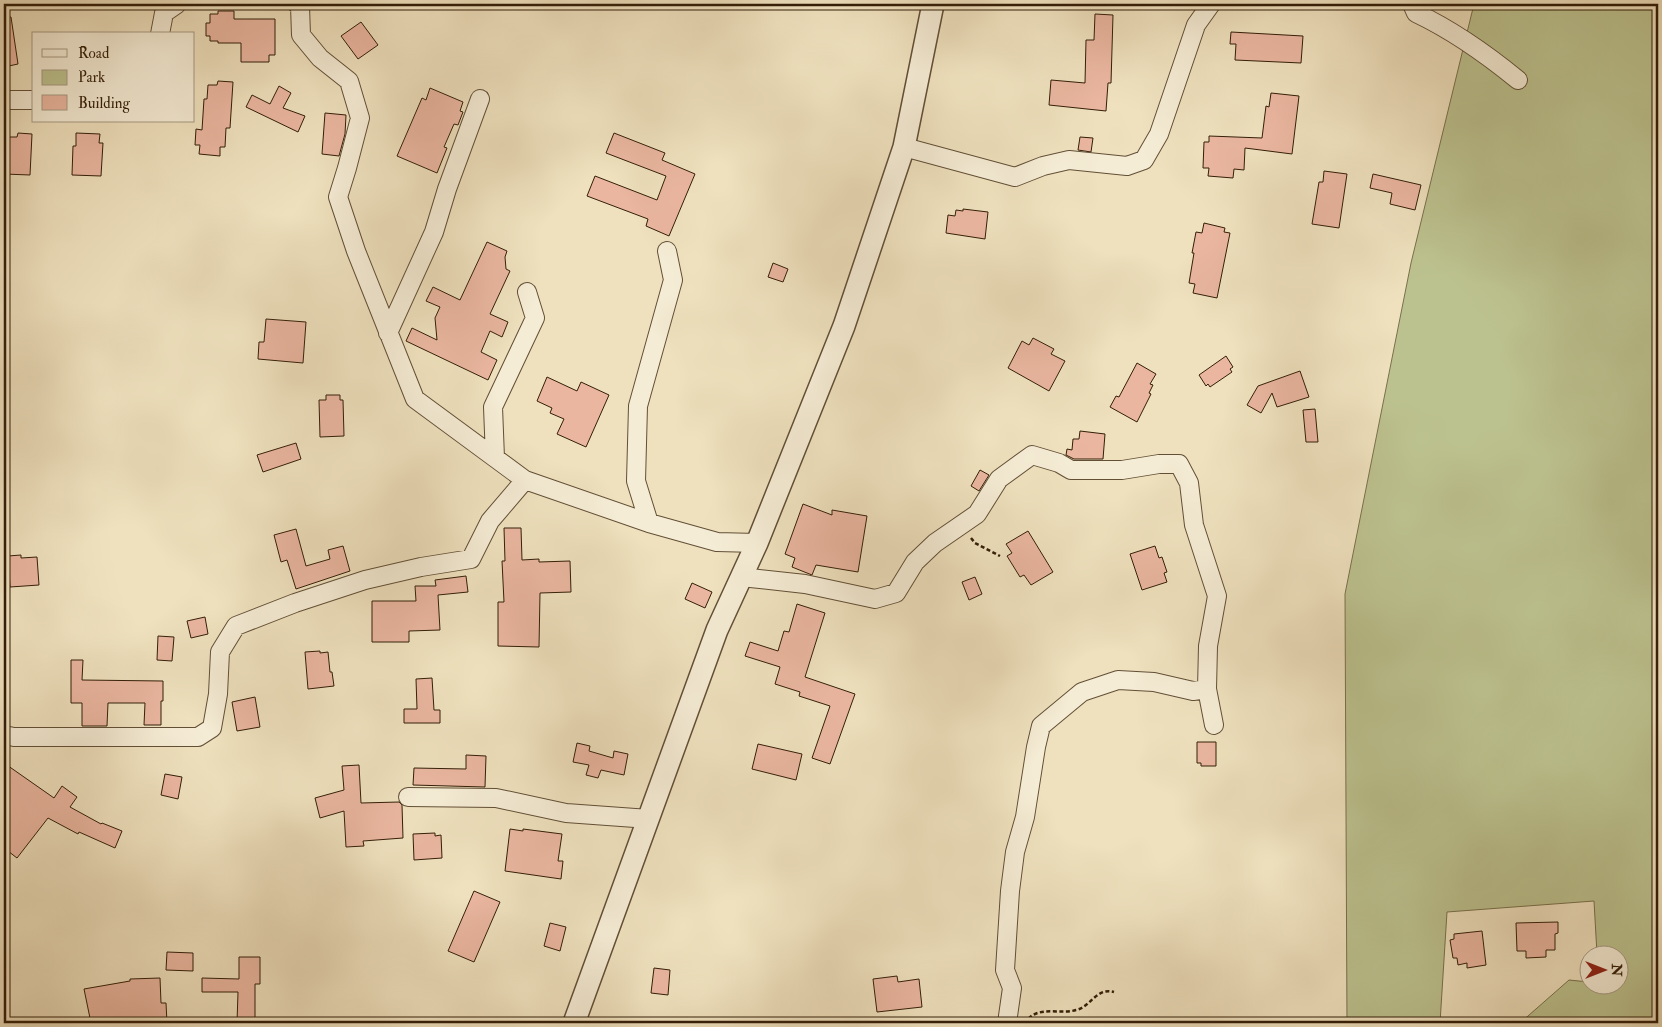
<svg xmlns="http://www.w3.org/2000/svg" width="1662" height="1027" font-family="'IM FELL Double Pica',serif">
<style>
.green{fill:#bcc28f;stroke:#78704c}
.building{fill:#eab6a0;stroke:#331e08}
.lines{fill:none;stroke-linecap:round;stroke-linejoin:round}
.minor-casing{stroke:#624f36;stroke-width:20}
.tertiary-casing{stroke:#624f36;stroke-width:24}
.path{stroke:#331e08;stroke-width:2.5;stroke-dasharray:4 2.5;stroke-linecap:butt}
.minor{stroke:#f5ecd5;stroke-width:18}
.tertiary{stroke:#f5ecd5;stroke-width:21}
</style>
<rect width="100%" height="100%" fill="#efe1be"/>
<filter id="stains"><feTurbulence type="fractalNoise" baseFrequency=".004" numOctaves="4"/><feColorMatrix values="0 0 0 0 .2 0 0 0 0 .09 0 0 0 0 .02 0 0 0 .5 -.17"/></filter>
<radialGradient id="worn" r=".72"><stop offset=".6" stop-color="#630" stop-opacity="0"/><stop offset="1" stop-color="#630" stop-opacity=".3"/></radialGradient>
<path class="green" d="M1474,4H1658V1023H1520L1569,980L1589,982L1590,984H1620V954H1597L1594,901L1447,912L1440,1023H1347L1345,594L1411,263Z"/>
<path class="building" d="M218,11H234V19H275V55H269V62H241V43H218V41H210V36H206V23H210V14H218Z
M1095,14L1113,15L1111,83H1108L1106,111L1049,105L1051,80L1085,83L1086,40H1094Z
M4,17H11L18,64L4,67Z
M361,22L378,45L358,59L341,36Z
M1231,32L1303,36L1301,63L1235,60L1236,44H1230Z
M218,81L233,82L230,128H226L225,147H220V156L199,154L200,145H195L196,129L202,130L204,99H207L208,85H217Z
M279,86L291,93L283,108L305,116L298,132L246,107L252,95L270,104Z
M430,88L463,102L460,111L463,112L458,125L454,124L444,147L447,148L437,173L397,156L422,98L426,100Z
M1271,93L1299,96L1292,154L1245,148L1244,170L1234,169L1233,178L1208,176L1209,168H1203L1204,142H1209V136L1262,138L1266,106L1269,107Z
M325,113L346,115L345,134L339,156L322,154Z
M18,133L32,134L30,175L4,174L5,145H9V137H17Z
M76,133L100,134L99,143H103L101,176L72,175L73,146H76Z
M614,133L665,153L662,160L695,174L669,236L646,226L648,219L587,196L595,176L657,200L666,176L606,153Z
M1080,137L1093,138L1091,152L1078,150Z
M1324,171L1347,174L1339,228L1312,224L1319,182H1323Z
M1373,174L1421,185L1415,210L1390,204L1392,193L1370,188Z
M963,209L988,212L985,239L946,233L948,215L955,216L956,210L963,211Z
M1204,223L1225,228L1224,232L1230,233L1217,298L1193,293L1195,284L1189,283L1194,253H1192L1196,232L1202,233Z
M487,242L507,251L505,257L506,269L510,271L490,314L508,322L502,337L490,331L481,352L497,360L488,380L406,341L412,328L437,340L435,318L440,307L426,301L433,287L460,300Z
M773,263L788,269L783,282L768,277Z
M266,319L306,322L303,363L258,359L259,342H264Z
M1033,338L1054,349L1051,354L1065,361L1049,391L1008,368L1022,341L1029,345Z
M1226,356L1233,367L1230,369L1232,372L1210,387L1208,384L1206,386L1199,375Z
M1137,363L1156,374L1150,384L1153,385L1149,393L1151,394L1137,422L1110,407L1116,396L1119,397Z
M1300,371L1309,397L1277,407L1272,393L1261,413L1247,405L1258,386Z
M547,377L577,391L581,382L609,395L586,447L557,434L564,419L550,413L552,408L537,401Z
M326,395H340V400H343L344,436L320,437L319,400H326Z
M1315,409L1318,442H1306L1303,410Z
M1080,431L1105,434L1103,459H1074L1066,455L1067,449L1072,450L1073,439H1079Z
M296,443L301,459L263,472L257,455Z
M980,470L989,475L979,491L971,486Z
M803,504L832,515V510L867,516L858,572L816,565L812,575L792,567L795,558L785,554Z
M504,528H521L522,560L539,559V562L570,561L571,592L540,593L539,647L498,646V602H504L502,561H505Z
M296,529L306,566L330,559L328,550L343,546L350,571L296,589L287,560L281,562L274,535Z
M1028,531L1053,572L1031,585L1024,575L1020,577L1007,556L1012,553L1006,544Z
M1155,546L1159,558L1162,557L1167,572L1164,573L1167,582L1142,590L1130,554Z
M21,555V558L37,557L39,585L10,587L8,556Z
M466,576L468,592L438,595L440,630L409,631V642H372V601H416L415,586H436L435,580Z
M975,577L982,594L969,600L962,582Z
M692,583L712,592L705,608L685,599Z
M797,604L825,613L805,677L855,694L830,764L812,758L830,706L799,696L800,692L775,684L780,667L745,656L750,642L778,651L784,631L789,632Z
M205,617L208,634L191,638L187,621Z
M158,636L174,637L172,661L157,660Z
M320,651V653L328,652L330,672H332L334,686L308,689L305,652Z
M71,660H83L82,680L163,681V701H161V725H144L145,703H108L107,726H82V703H71Z
M432,678L434,710H440V723H404V709H417L416,679Z
M255,697L260,727L237,731L232,702Z
M1197,742H1216V766H1201V763H1197Z
M577,743L590,746L589,751L613,758L614,751L628,754L624,775L601,770L598,778L586,775L589,765L573,762Z
M758,744L802,754L796,780L752,769Z
M466,755L486,756L485,787L413,785L414,768L466,769Z
M4,763L54,798L62,786L77,797L70,807L101,824L102,823L122,831L115,848L79,832L78,834L48,818L17,858L4,848Z
M359,765L361,803L399,802L402,805L403,838L363,841L364,846L346,847L344,811L320,818L315,798L344,790L342,766Z
M165,774L182,777L178,799L161,795Z
M510,829L523,831V829L562,834L558,861H563L561,879L505,871Z
M435,833V836L441,835L442,858L414,860L413,834Z
M474,891L500,902L474,962L448,951Z
M1558,922V933L1555,934V950H1546V957L1526,958V951H1517L1516,923Z
M550,923L566,927L560,951L544,946Z
M1482,931L1486,965L1467,968V963L1458,965L1457,958H1453L1450,940L1454,939V934Z
M167,952L193,953V971L166,970Z
M239,957H260V984H255V1023H237L238,992H202V978L239,979Z
M654,968L670,970L668,995L651,993Z
M897,976L898,982L919,979L922,1007L877,1012L873,979Z
M160,978L161,1003H166L167,1023H91L84,989L130,981V979Z"/>
<g class="lines">
<defs>
<path id="minor" d="M297,4L300,6L301,35L320,58L349,81L360,118L347,168L338,197L356,251L415,399L525,480L649,523L717,542L757,543
M1412,4L1416,13C1454,31 1485,53 1518,80
M160,34L164,13L177,4
M4,100H34
M904,147L1015,177L1043,166L1069,160L1127,166L1144,160L1159,134L1196,25L1211,4
M388,333L434,232L447,189L480,99
M495,458L493,407L535,318L527,292
M649,523L636,481L638,406L673,280L667,251
M741,577L805,584L875,599L896,593L915,562L935,543L977,514L999,479L1032,455L1059,463L1071,470H1122L1159,464H1179L1189,483L1194,525L1217,596L1208,646L1207,689L1214,725
M4,735L14,737H198L212,728L218,694L220,652L236,626L295,603L365,580L421,567L471,559L490,521L525,480
M408,797L496,798L566,813L649,819
M1007,1023L1012,988L1005,970L1010,891L1015,852L1025,817L1036,747L1041,726L1082,692L1118,680L1154,682L1193,691L1207,689"/>
<path id="tertiary" d="M574,1023L717,630L757,543L844,326L904,147L933,4"/>
</defs>
<use href="#minor" class="minor-casing"/>
<use href="#tertiary" class="tertiary-casing"/>
<path class="path" d="M971,538L975,543L1000,556
M1024,1023C1027,1021 1030,1016 1033,1015C1045,1008 1063,1014 1076,1010C1091,1007 1096,987 1114,992"/>
<use href="#minor" class="minor"/>
<use href="#tertiary" class="tertiary"/>
</g>
<rect width="1662" height="1027" fill="none" stroke="#efe1be" stroke-width="20"/>
<rect x="5" y="5" width="1652" height="1017" fill="none" stroke="#331e08" stroke-width="2.5"/>
<rect x="10" y="10" width="1642" height="1007" fill="none" stroke="#331e08"/>
<rect x="32" y="32" width="162" height="90" fill="#f5ecd5" stroke="#a79a83"/>
<rect x="42" y="49" width="25" height="8" fill="#f5ecd5" stroke="#a79a83"/>
<text x="78" y="58" font-size="15" fill="#331e08">Road</text>
<rect x="42" y="70" width="25" height="15" fill="#bcc28f" stroke="#a79a83"/>
<text x="78" y="82" font-size="15" fill="#331e08">Park</text>
<rect x="42" y="95" width="25" height="15" fill="#eab6a0" stroke="#a79a83"/>
<text x="78" y="108" font-size="15" fill="#331e08">Building</text>
<g transform="translate(1604 970) rotate(90)"><circle r="24" fill="#f5ecd5" stroke="#a79a83"/>
<path d="M0-4L9 19L0 12L-9 19Z" fill="#8f2418"/>
<text y="-8" font-size="14" font-weight="bold" text-anchor="middle" fill="#331e08">N</text>
</g>
<rect width="100%" height="100%" filter="url(#stains)"/>
<rect width="100%" height="100%" fill="url(#worn)"/>
</svg>
